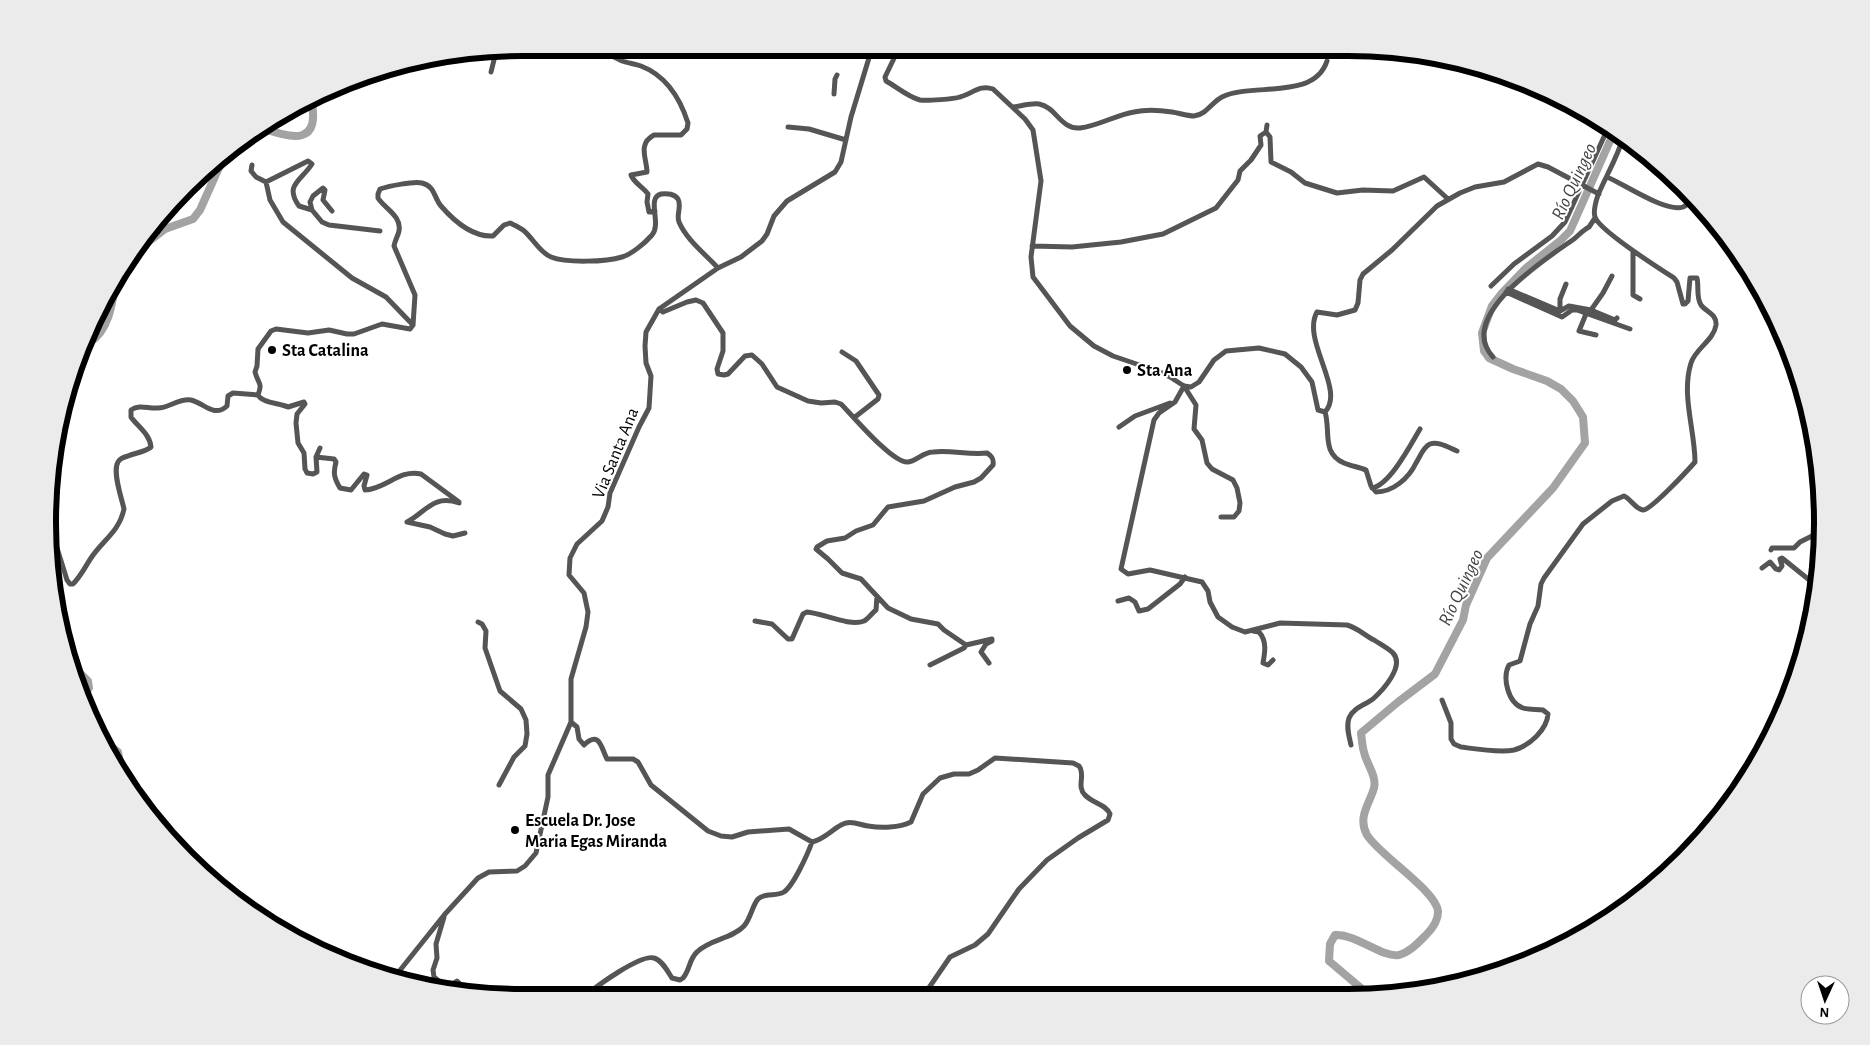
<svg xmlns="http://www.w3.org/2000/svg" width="1870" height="1045" font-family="'Alegreya Sans',sans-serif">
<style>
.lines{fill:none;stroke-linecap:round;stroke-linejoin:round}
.river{stroke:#a3a3a3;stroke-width:8}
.minor{stroke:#555;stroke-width:5}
.poi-dot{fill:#000;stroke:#fff;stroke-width:2}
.labels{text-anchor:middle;stroke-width:4;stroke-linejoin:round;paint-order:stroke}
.poi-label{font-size:18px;font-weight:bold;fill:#000;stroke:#fff;text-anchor:start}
.street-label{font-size:18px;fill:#000;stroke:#fff}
.water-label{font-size:19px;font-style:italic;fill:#444;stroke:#fff}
.rim{fill:none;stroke:#000;stroke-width:6}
</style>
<rect width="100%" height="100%" fill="#fff"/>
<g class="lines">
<path class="river" d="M265,129C293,139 319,144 312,104
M126,263L141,252L148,242L165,229L193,219L200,210L221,163V159
M90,342C108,331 112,306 115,286
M76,669L88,681L89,688L82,696
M109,745L118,752L120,763
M1368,994L1329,961L1330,944L1335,935C1357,934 1382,958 1399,955C1410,952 1418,943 1426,935C1432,929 1438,922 1438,912C1438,892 1379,855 1367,835C1357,817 1370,803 1374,788C1377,776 1366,763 1364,752C1362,746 1362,739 1361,733L1398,702L1435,674L1463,620L1466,605L1487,558L1553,488L1585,443L1583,417L1573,401L1561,389L1547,381L1513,369L1489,358L1484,351L1482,333L1492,306L1502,293L1526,268L1561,240L1570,231L1614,132"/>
<path class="minor" d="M590,48C602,50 611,56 622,61C628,63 635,64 641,66C667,76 680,98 688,123L687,129L681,135H654C637,144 647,159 647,172L631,175C634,183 643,187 648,194L647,202L649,212L655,211
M899,48L885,77L886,81C897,87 908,97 920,100C927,101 954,99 960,97C972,94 980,84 993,89L1025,119L1033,130L1041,181L1031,257L1033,277L1070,326L1094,346L1113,356L1160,372L1170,377L1184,386L1191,387L1199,382L1214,360L1226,351L1259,348L1285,354L1301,367L1312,382L1318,410L1325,412C1346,390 1301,340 1317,312L1337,315L1355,310L1358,303L1360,280L1363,274L1392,250L1437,206L1460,193L1475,187L1504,182L1538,164L1548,167L1599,194
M491,72L494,60L492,53
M834,94L835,79L837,75
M1013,107C1021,106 1031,103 1039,104C1056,107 1061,130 1080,128C1098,126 1116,115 1134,112C1147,109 1159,110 1172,112C1179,113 1187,116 1194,116C1206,115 1212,102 1222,97C1252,82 1314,101 1327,61
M1267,125L1266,132L1270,137L1271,162L1291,172L1305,183L1337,193L1363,190L1393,191L1424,177L1448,199
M788,127L809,129L846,140
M252,165L251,171L256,177L266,182L308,161L312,164C301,181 284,185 299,206L312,210L322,222L329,225L380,231
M1607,177C1624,184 1666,213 1683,207C1687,205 1690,202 1694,201
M266,182L270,200L283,222L352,278L386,297L413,325
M312,210L310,202L313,196L323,188L325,190L323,200L332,211
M1032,246L1072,247L1121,242L1163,234L1216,208L1238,180L1240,171L1251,160L1261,145L1260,136L1266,132
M1633,251V295L1640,299
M1491,286L1514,264L1552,236L1565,222L1608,128
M1508,289L1560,311L1569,306L1591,310L1615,320L1617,318
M1506,292L1562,317L1572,310H1577L1630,329
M659,309L663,312L687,302L696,300L703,303L723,333V351L717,369L718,374L724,375L728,374L745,356L752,355L762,364L777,387L808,401L821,403L835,402L841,404C853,416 893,464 908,462C917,461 923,452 933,452C951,450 969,455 987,453C992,456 994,459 993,465L981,478L974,482L955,487L924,501L888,507L873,525L856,531L845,538L827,541L817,547L816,549L828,559L842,573L861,579L888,608L911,619L938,624L944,630L966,645L964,648L930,665
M1591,310L1603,293L1612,276
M1560,311V299L1566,284
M1586,314L1579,331L1596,335
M842,352L856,361L879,395L878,399L855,417
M1493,357C1455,316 1547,258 1574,239C1579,235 1583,230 1589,227L1595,218
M1184,386L1175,402L1159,413L1154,420L1121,569L1128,574L1150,570L1202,582L1208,591L1210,602L1218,617L1232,627L1245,632L1280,623L1347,625C1358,628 1364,635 1374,640C1380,644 1388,648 1393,653C1405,666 1383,690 1373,699C1365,705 1353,708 1349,718C1346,727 1349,736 1351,745
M1184,386L1196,405L1194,429L1202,440L1207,463L1212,469L1233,480L1237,488L1240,503L1239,511L1234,517H1221
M258,395C263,382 258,384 255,372L257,366L258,349L271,331L276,329L308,333L329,330L347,334H354L382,324L410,329L413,325L415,295L394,246C395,240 398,236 399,231C402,216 384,208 378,198V194L380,189C389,186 414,181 422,183C435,186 434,198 441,206C454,221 473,237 493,236L504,225L510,223C514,225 519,227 523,230C533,238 539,252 551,257C566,263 606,262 622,257C632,254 645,243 652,235C662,223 646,198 661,194C667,193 675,194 678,199C682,206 676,215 679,222C686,239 705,254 718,268
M1325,412C1331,431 1321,453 1344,463C1351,466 1359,467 1366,470L1371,486L1376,492C1393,492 1409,478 1416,463C1420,457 1423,447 1430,444C1439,441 1449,448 1457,451
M1119,427L1135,416L1170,403
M316,457L334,459L336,462C333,473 334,478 340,488L351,490L364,474L367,475L364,486L365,490C386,489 399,469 421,474L459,502V503C433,494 426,512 407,522
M1372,488C1390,485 1411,444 1420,429
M407,522L430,527L445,534L453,536L465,533
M50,541L55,543L57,548L67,580L70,584H73C81,576 85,567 91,558C103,540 119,532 124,509C122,499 112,472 118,462C120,458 124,457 128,456C135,453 145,452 151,447C150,434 137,426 131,417V410C140,404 148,409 158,408C169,408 179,398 191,400C204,403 214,418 227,406L228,396L233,393L258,395C262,403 279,403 288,407L304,402L305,404L297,414L296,423L298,443L304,453L305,469L307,473L313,474L317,472L316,457L320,448
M1771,550L1772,548H1794L1800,542L1820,532
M1762,568L1770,562L1776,569L1779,570L1782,566L1780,559L1782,558L1818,587
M1118,601L1129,598L1135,602L1139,611L1148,609L1180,584L1185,577
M755,621L772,624L788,639H792L803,614L807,612C822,613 850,627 864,621C868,619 872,613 876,610L877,596
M478,622L482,624L486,631L485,648L500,691L521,709L526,720L527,734L525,746L514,757L499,785
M1253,631L1259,632C1267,641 1265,652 1263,663L1268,665L1273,660
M966,645L992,639V641L986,644L981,652L989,663
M1442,700L1451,723V739L1454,744L1461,747C1476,749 1499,753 1514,750C1529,746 1547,730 1548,714L1543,710C1537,709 1529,710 1523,708C1508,703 1502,678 1509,665L1520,661L1530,624L1538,606L1541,584L1544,578L1583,524L1612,501L1624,496C1631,499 1635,509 1643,510C1651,510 1688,470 1695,462C1695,430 1681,395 1691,363C1695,349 1714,340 1716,325C1717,314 1706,312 1701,305C1696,298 1699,286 1697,278H1690L1688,301L1685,304H1683L1677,282L1674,278C1660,269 1599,230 1595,217C1593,211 1596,201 1598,195C1606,176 1617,158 1623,138
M571,722L577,727L579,739L584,745C600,730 601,748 607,759H633L638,762L651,785L708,831L721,836L732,837L748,832L789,829L812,842C826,839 836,825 846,823C854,821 860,825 868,826C881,828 899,828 911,822L923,794L940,778L954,774H969L978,770L995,758L1073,763L1079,766C1086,775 1076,786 1085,795C1092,803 1106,804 1110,814L1108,820L1078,838L1047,860L1019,889L988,934L975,945L950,957L924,995
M444,917L436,944L437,958L433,970L434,977L447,988L457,981L459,983L456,991
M393,979L445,914L478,878L489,872L517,871L525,866L536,853L548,797V775L571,722V679L586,627L588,612L584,593L569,575L570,558L577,544L602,521L608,507L610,493L639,427L649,408L651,376L646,363L645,346L646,332L659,309L718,268L741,257L762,241L767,234L774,216L787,201L835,172L841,162L851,117L872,48
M586,996C596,986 641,954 654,958C662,960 668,972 672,978L680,980L683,978C690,970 689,959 697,952C710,939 732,939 744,926C751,918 752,906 758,899C765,892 776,897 784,892C794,885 808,853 812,842"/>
</g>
<g class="poi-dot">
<circle cx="272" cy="350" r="5"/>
<circle cx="1127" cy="370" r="5"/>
<circle cx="515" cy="830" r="5"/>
</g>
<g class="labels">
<g class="poi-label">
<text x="282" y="356">Sta Catalina</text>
<text x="1137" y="376">Sta Ana</text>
<text x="525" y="826">Escuela Dr. Jose<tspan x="525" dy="21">Maria Egas Miranda</tspan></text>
</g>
<g class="street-label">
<text transform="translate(615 453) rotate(-68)" y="6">Via Santa Ana</text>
</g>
<g class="water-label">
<text transform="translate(1573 181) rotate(-65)" y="7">Río Quingeo</text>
<text transform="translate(1460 587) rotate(-65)" y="7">Río Quingeo</text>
</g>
</g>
<path d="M0 0H1870V1045H0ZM522 56H1348A466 466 0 0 1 1814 522V523A466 466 0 0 1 1348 989H522A466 466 0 0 1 56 523V522A466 466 0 0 1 522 56Z" fill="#ebebeb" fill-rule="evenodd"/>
<path class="rim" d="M522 56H1348A466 466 0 0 1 1814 522V523A466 466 0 0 1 1348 989H522A466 466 0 0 1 56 523V522A466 466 0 0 1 522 56Z"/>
<g transform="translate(1825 1000) rotate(183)"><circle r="24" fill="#ffffff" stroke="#999999"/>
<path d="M0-4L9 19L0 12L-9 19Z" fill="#000000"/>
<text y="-8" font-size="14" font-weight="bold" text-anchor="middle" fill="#000000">N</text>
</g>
</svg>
